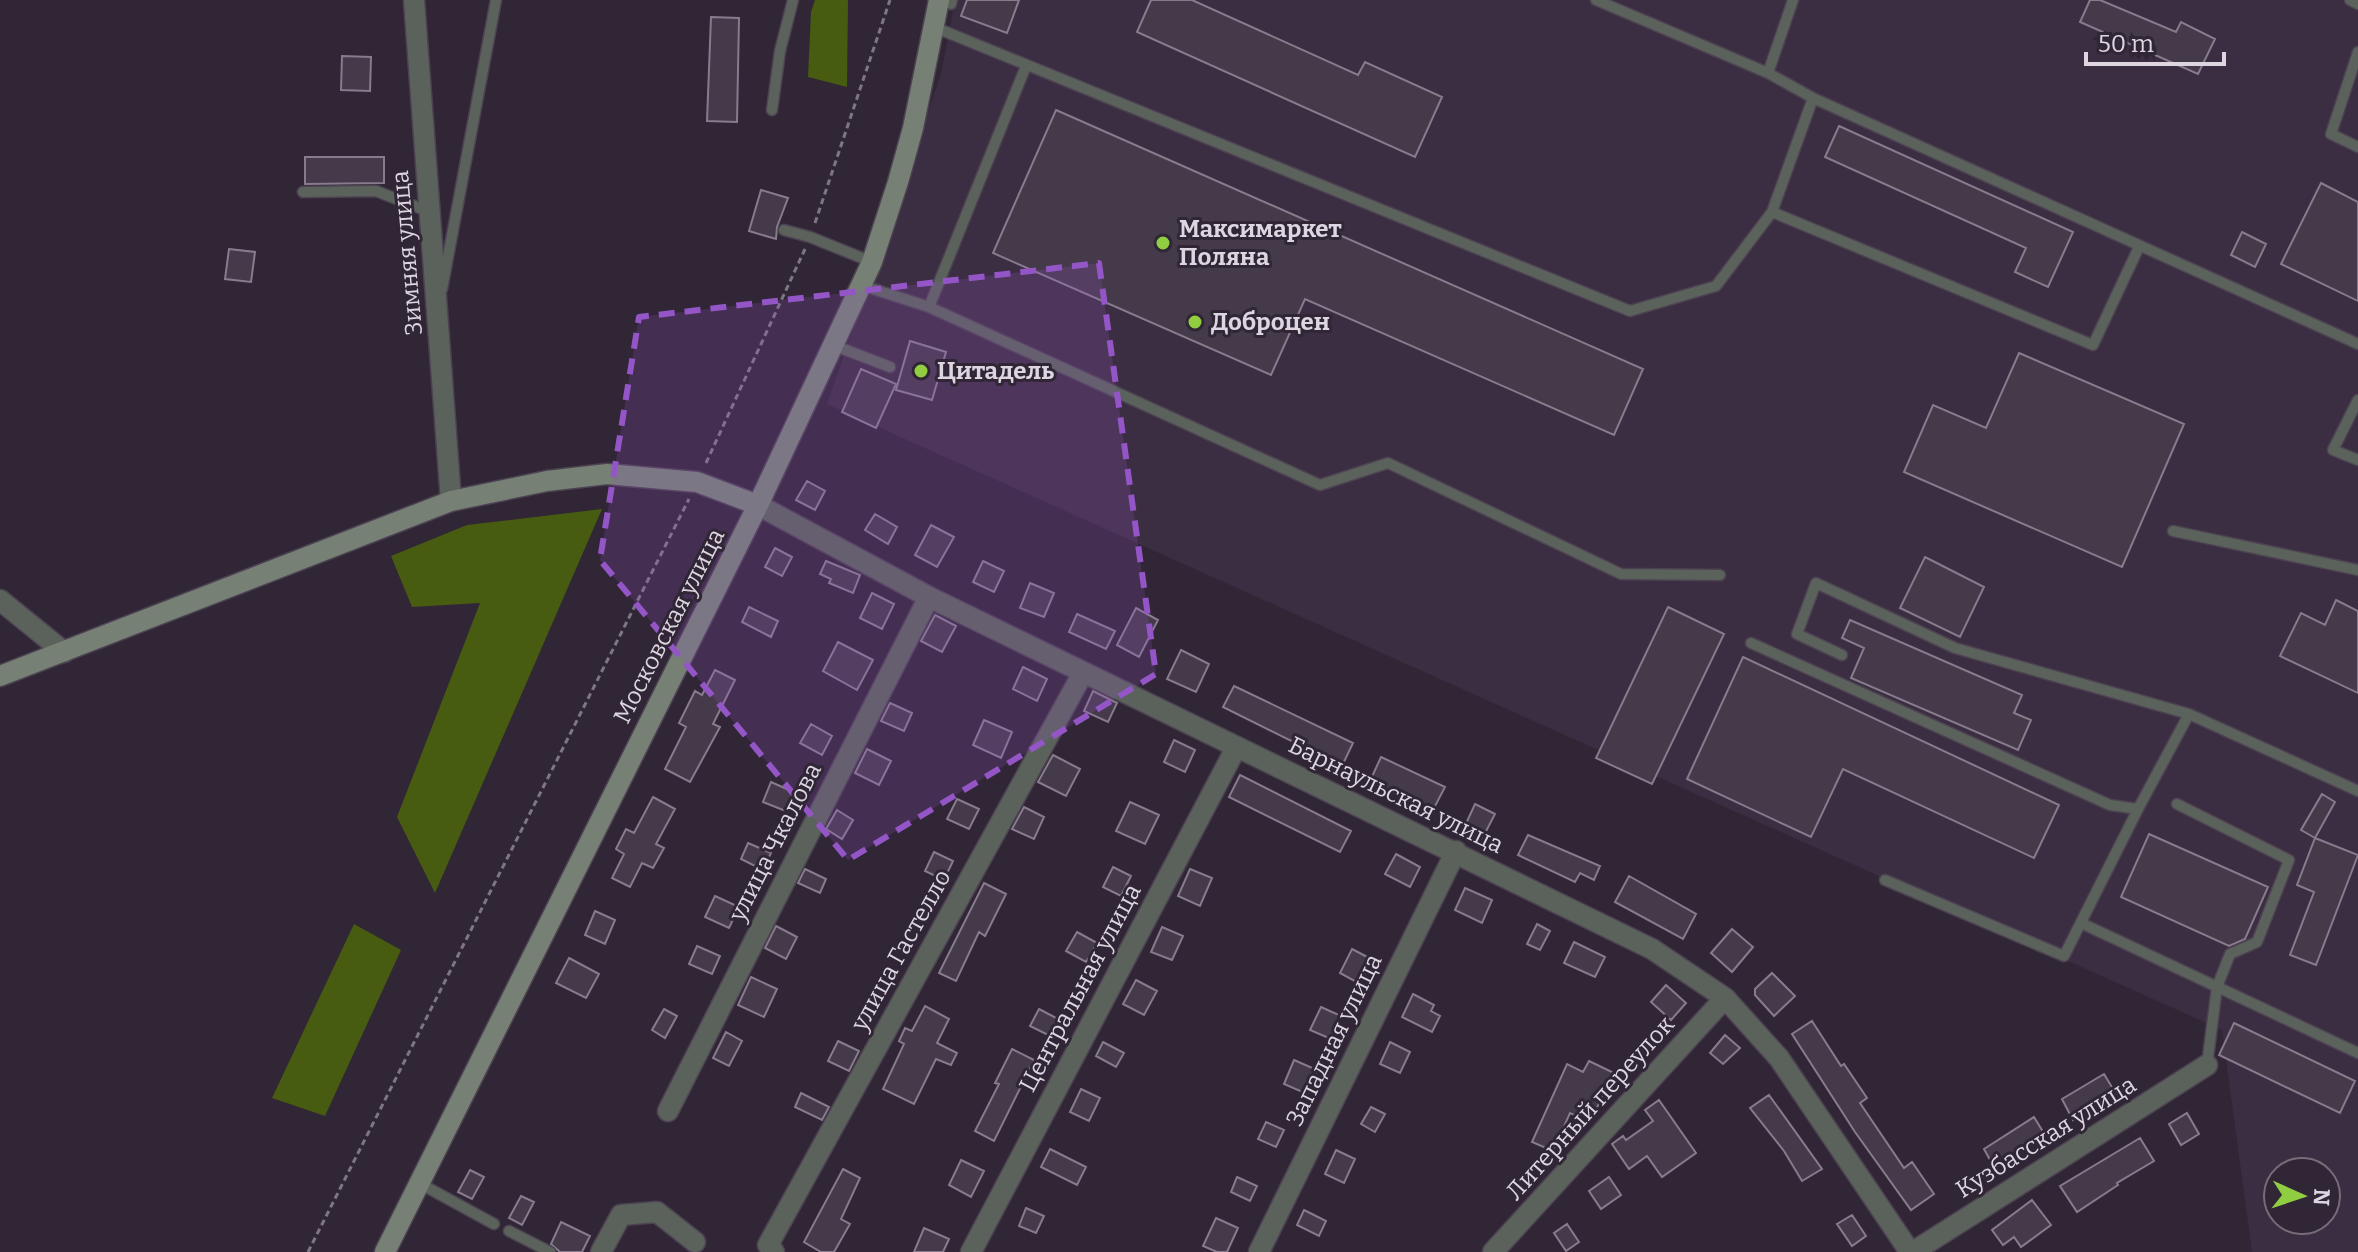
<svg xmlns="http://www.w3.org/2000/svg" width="2358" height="1252" font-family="Bitter,serif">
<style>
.built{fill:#3b2d42;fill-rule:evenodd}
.green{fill:#475b11}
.building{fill:#443a4a;stroke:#877b8d;stroke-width:2}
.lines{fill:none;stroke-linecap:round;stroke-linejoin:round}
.lane-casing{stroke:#4c4251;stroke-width:13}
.street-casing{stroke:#4c4251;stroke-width:23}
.secondary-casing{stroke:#4c4251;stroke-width:23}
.path{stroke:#7f7683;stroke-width:3;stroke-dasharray:6 4;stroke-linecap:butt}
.lane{stroke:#5b625b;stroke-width:10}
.street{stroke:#5b625b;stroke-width:20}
.secondary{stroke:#768075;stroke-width:20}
.marked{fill:#9456c7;fill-opacity:0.2;stroke:#9456c7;stroke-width:6;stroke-dasharray:16 10;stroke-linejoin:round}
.poi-dot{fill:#91cd40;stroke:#302636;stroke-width:3}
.labels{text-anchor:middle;stroke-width:6;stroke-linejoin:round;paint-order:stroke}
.poi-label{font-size:24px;font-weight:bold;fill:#ddd6e0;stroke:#302636;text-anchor:start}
.street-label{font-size:24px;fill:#ddd6e0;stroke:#302636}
</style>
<rect width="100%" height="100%" fill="#302636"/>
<path class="built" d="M955,0H2358V1252H2252L2222,1030L827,404L941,74ZM2278,1172H2326V1220H2278Z"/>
<path class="green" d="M815,0H848L847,87L808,77L811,12Z
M602,509L435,893L397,817L480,603L412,607L391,556L467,525Z
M354,924L401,950L325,1116L272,1098Z"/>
<path class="building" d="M967,0H1019L1007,33L961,16Z
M1151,0H1192L1358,75L1365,62L1442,97L1415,157L1137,32Z
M2090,0H2100L2176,32L2181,22L2215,39L2198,74L2080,22Z
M711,17L739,18L737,122L707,121Z
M342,56L371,57L370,91L341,90Z
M1056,110L1643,369L1614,435L1305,299L1271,375L993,253Z
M1839,126L2073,232L2048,287L2015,272L2026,248L1825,157Z
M305,157H384V183L305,184Z
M2321,183L2358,202V301L2281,264Z
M761,190L788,198L777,227L776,239L749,231Z
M2242,232L2266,244L2255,267L2231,255Z
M229,249L255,252L251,282L225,279Z
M910,341L946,352L932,400L896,390Z
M2019,353L2184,424L2122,567L1904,472L1933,405L1986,428Z
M861,369L896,384L876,428L842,412Z
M807,481L825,491L815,510L796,500Z
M875,514L897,527L888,544L865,530Z
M931,525L954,537L937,567L915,555Z
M775,548L792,557L782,576L765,567Z
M1925,557L1984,587L1960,637L1900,608Z
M826,561L860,575L853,593L829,583L831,579L820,574Z
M983,561L1004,571L994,592L973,582Z
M1030,583L1054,593L1044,617L1020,608Z
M872,593L894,604L882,629L860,618Z
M2336,600L2358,611V693L2280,656L2301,613L2325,625Z
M749,607L778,621L771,637L742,622Z
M1668,607L1724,634L1652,784L1596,758Z
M1136,608L1158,620L1139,657L1117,645Z
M1077,614L1115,631L1106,649L1069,632Z
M935,615L956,626L942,652L921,641Z
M1850,620L2022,695L2014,713L2031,720L2018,750L1851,678L1864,648L1842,638Z
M838,642L873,660L857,690L823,671Z
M1181,650L1209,664L1196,692L1167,679Z
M1743,657L2059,805L2034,858L1843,769L1811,837L1687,779Z
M1023,667L1047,679L1037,701L1013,689Z
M715,670L735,680L713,724L720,727L690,782L665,769L686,727L679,723L695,691L702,695Z
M1234,686L1353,743L1342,766L1223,707Z
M1093,691L1117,703L1108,722L1084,711Z
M890,703L912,713L904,731L881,721Z
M984,720L1012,732L1001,758L973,745Z
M811,724L832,736L822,755L800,743Z
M1174,740L1195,750L1185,772L1164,762Z
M867,749L891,761L879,785L855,773Z
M1053,755L1080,769L1066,796L1038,782Z
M1381,757L1445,787L1432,812L1370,781Z
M1240,775L1351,831L1340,852L1229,797Z
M771,782L796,793L788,812L763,802Z
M2322,794L2335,802L2315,838L2301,830Z
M653,797L675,809L656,844L664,848L653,868L642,863L630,887L612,878L624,854L616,849L626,829L634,833Z
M957,799L979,809L969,829L947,819Z
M1130,802L1159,815L1145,844L1116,831Z
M1475,804L1495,814L1482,839L1463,830Z
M1024,807L1044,817L1034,839L1012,829Z
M837,810L853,820L842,839L826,829Z
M2149,834L2268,887L2245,939L2229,946L2121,897Z
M1528,835L1600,866L1594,880L1580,873L1575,882L1518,855Z
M2315,838L2358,855L2316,965L2290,955L2314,892L2297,885Z
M748,843L771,853L763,870L741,859Z
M934,852L953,861L944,880L925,871Z
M1396,854L1420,867L1410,887L1385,874Z
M1113,867L1131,876L1121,896L1103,887Z
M805,869L826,879L820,893L798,883Z
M1190,869L1212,878L1200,906L1178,896Z
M1629,876L1696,914L1683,939L1615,902Z
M984,883L1006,894L985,936L979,932L956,981L939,973Z
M1465,888L1492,900L1482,923L1455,910Z
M715,896L739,907L729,928L705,917Z
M595,911L615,920L605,944L585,935Z
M1537,924L1550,931L1540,950L1527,944Z
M776,926L797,937L786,959L765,948Z
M1162,927L1183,936L1172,960L1151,952Z
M1732,929L1753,947L1732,972L1711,953Z
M1077,932L1097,943L1086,962L1066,951Z
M1574,942L1605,957L1595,977L1564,963Z
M697,946L720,956L712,974L689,964Z
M1352,949L1373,960L1360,984L1340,973Z
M569,958L599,974L586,998L556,983Z
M1772,973L1795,996L1774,1016L1755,995V989Z
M751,977L777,989L764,1017L738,1005Z
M1136,980L1157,991L1144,1015L1123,1004Z
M1666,985L1686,1003L1671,1020L1651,1002Z
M1413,994L1434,1005L1431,1011L1440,1016L1432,1032L1402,1017Z
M925,1006L949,1019L937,1043L957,1053L951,1065L936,1059L914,1104L883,1089L904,1044L899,1041L905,1028L912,1031Z
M1321,1007L1341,1016L1331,1039L1310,1030Z
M664,1009L677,1016L665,1038L652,1030Z
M1039,1009L1058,1019L1050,1036L1030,1026Z
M1812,1021L1841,1066L1844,1064L1867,1098L1860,1103L1904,1168L1912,1162L1934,1194L1911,1210L1855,1132L1792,1034Z
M2234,1023L2355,1081L2340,1113L2219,1055Z
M726,1032L742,1041L729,1066L713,1058Z
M1725,1035L1740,1048L1723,1064L1710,1053Z
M838,1041L859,1051L849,1071L828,1061Z
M1103,1042L1124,1053L1116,1067L1096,1056Z
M1390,1042L1410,1052L1400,1073L1380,1064Z
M1012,1049L1034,1060L994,1141L975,1131L999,1084L995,1083Z
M1294,1060L1317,1070L1307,1094L1284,1084Z
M1589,1061L1614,1073L1590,1122L1570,1113L1553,1151L1532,1142L1567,1064L1583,1072Z
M2104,1074L2116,1094L2073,1120L2062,1099Z
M1081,1089L1100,1098L1089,1121L1070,1112Z
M801,1093L829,1107L822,1120L795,1107Z
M1769,1095L1822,1169L1802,1181L1784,1151L1750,1108Z
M1659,1100L1696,1153L1662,1177L1647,1156L1629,1169L1612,1144L1623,1136L1626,1140L1653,1121L1645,1110Z
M1371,1107L1385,1114L1375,1132L1361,1124Z
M2187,1113L2199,1134L2181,1145L2169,1124Z
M2034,1117L2045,1135L1994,1167L1984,1149Z
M1266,1122L1284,1130L1276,1147L1258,1139Z
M2140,1138L2154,1161L2117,1183L2118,1185L2077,1212L2060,1186Z
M1050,1149L1086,1167L1077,1185L1041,1167Z
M1336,1150L1355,1159L1344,1183L1325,1174Z
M961,1160L984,1171L971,1197L949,1185Z
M843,1169L860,1178L841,1219L850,1224L834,1252H821L804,1242Z
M470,1170L484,1177L472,1199L458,1192Z
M1237,1177L1257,1186L1250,1201L1231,1192Z
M1609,1177L1621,1195L1601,1209L1589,1191Z
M521,1196L534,1202L522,1225L509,1218Z
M2032,1200L2051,1225L2021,1247L2014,1237L2003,1245L1992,1230Z
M1026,1208L1044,1216L1036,1233L1019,1226Z
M1304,1210L1326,1221L1319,1236L1297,1225Z
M1852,1215L1866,1236L1852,1246L1837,1224Z
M1216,1218L1238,1228L1227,1252H1217L1203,1246Z
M561,1222L590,1236L582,1252H560L551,1244Z
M1567,1224L1579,1242L1566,1251L1554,1233Z
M924,1228L949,1239L943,1252H914Z"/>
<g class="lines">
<defs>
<path id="lane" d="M2350,0L2358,4
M951,4L952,0
M934,27L1630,311L1716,286L1772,212L1813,98L1768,73L1596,0
M2358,52L2331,134L2358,147
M1768,73L1793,0
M1813,98L2358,344
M772,110L780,51L793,0
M303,192L376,191L430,212
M1772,212L2093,345L2139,247
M784,230L810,237L872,262
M861,285L929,307L1320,485L1388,463L1621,574L1720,575
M442,289L496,0
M929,307L1026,66
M833,345L890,367
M2358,400L2333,450L2358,460
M2173,531L2358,570
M1751,643L2110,805L2138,809L2189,714
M1842,655L1797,634L1816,583L1955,648L2189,714L2358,791
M2177,804L2289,860L2257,942L2230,954L2217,987L2207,1065
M1885,880L2064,956L2138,809
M2081,923L2358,1053
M419,1183L494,1224
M509,1231L550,1252"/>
<path id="street" d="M414,0L451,501
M758,505L929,597L1652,949L1725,998L1779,1058L1910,1252
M0,600L64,652
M668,1111L929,597
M601,1252L621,1215L657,1212L695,1242
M774,1252L768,1245L1083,673
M971,1252L1236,748
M1259,1252L1456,851
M1493,1252L1725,998
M1913,1252L2207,1065"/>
<path id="secondary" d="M0,676L451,501L547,481L607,474L697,482L758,505
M385,1252L758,505L872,262L898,182L913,128L939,0"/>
</defs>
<use href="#lane" class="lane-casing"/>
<use href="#street" class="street-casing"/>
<use href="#secondary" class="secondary-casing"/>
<path class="path" d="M815,223L890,0
M706,463L805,249
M308,1252L689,499"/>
<use href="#lane" class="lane"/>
<use href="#street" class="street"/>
<use href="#secondary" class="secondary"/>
</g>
<path class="marked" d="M1099,263L1156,674L848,860L600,560L639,317Z"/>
<g class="poi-dot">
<circle cx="1163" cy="243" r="8"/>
<circle cx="1195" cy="322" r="8"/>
<circle cx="921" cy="371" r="8"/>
</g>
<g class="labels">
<g class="poi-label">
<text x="1179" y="237">Максимаркет<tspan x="1179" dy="28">Поляна</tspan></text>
<text x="1211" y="330">Доброцен</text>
<text x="937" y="379">Цитадель</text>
</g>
<g class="street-label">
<text transform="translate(407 253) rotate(-95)" y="8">Зимняя улица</text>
<text transform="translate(669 626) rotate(-63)" y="8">Московская улица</text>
<text transform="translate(1396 795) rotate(26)" y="8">Барнаульская улица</text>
<text transform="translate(775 842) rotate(-63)" y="8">улица Чкалова</text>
<text transform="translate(901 950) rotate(-61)" y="8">улица Гастелло</text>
<text transform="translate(1080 988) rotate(-62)" y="8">Центральная улица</text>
<text transform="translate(1334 1040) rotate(-64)" y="8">Западная улица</text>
<text transform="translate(1590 1108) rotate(-48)" y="8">Литерный переулок</text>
<text transform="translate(2046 1137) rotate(-32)" y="8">Кузбасская улица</text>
</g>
</g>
<g transform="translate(2302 1196) rotate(93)"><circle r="38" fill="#302636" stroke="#756c7a" stroke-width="2"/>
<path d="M0-6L14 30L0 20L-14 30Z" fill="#91cd40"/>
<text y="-12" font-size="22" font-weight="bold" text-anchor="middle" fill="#ddd6e0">N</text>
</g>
<path d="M2086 52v12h138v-12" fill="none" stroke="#ddd6e0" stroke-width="4"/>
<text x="2098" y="52" font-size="24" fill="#ddd6e0" stroke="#302636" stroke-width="6" paint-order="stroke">50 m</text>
</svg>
